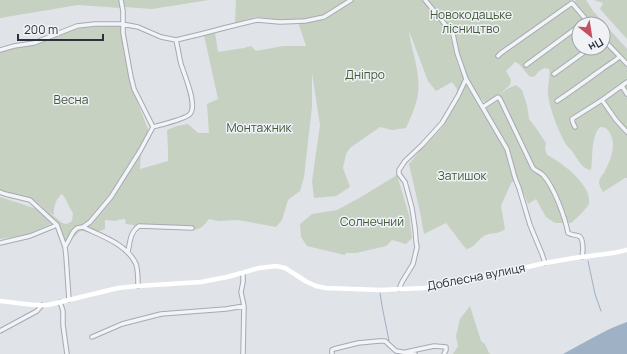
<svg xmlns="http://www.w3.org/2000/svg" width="627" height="354" font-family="Manrope,sans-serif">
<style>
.green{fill:#c6d1c2}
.water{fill:#9eb1c5}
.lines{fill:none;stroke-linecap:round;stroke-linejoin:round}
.stream{stroke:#9eb1c5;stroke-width:1}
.street-casing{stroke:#a6aab2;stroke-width:5.5}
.street{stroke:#f3f4f7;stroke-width:3.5}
.secondary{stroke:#fff;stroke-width:4.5}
.labels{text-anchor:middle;stroke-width:3;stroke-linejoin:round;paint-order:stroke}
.park-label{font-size:12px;fill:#3f5939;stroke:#f0f2f6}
.street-label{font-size:12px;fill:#2a323e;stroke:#f0f2f6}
</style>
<rect width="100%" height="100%" fill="#e0e3e8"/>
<path class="green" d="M0,0H119L121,8L78,5L0,18Z
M123,0H209L152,9L125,7Z
M236,0H572L570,2L588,24H579V48H603V41L627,66V178H625L603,192C601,189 599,185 599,181C600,178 602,175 604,173C609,163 613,155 613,144C613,133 602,119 596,133C591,145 593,158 591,170C582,169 579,161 574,154C573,151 570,149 568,147C560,136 549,108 548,94C547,86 551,77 549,69L544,68L538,72L535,76L530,77L519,64L515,62L506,71L511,80L510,85L499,95L486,104C473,91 463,72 459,54C456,45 458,42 450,35L457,63L467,85L481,109L507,89L516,85L522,90L527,105L529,119L536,128L546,143L545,149L547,155C562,163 582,178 588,194C589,197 589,201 589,204L582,213L571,223H555L546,217L536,199L528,204L517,178L511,183L501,206L505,229C499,235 490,232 484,236C477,240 475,248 466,249L446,223L424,234L420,212L409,164L422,148L441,129L458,101L457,89L452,82L436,91L428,81L409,31C411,50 421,73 418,93C417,104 411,117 406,128L392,130L380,127L350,148L346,154L343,168L350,187L336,196L314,198L312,181L320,125L312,73V107L304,177L300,191L288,200L282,220L276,227L238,220L219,221L209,219C206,222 204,226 200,228C190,234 151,225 135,228L134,225L126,224L125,219L117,220V221L105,220V229L97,232L80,231L70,241L63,242L57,223L51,224L26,235L0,239V197L37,209L42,206L62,223L67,224L72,221L73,213C68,206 67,200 62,194C56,198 53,208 54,215C44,209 36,200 24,196C16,194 8,194 0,190V50L41,42L63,33L81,28L105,26H121L127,62L137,101L151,137L141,154L140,169L168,161V150L167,130L177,126L188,124L198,133H209L207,104L218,99L204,35L215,32L218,52L244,48L251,46L256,51L283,46H306L297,19H273L256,17L235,23Z
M576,0H586L593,11L627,49V60L603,37V24H592L573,3Z
M594,0H627V39L600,9L603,3Z
M397,175L409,215L412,238L406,244L392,240L386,246L356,253H346L345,255L307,246L301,237L300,224L312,214L337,210L361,197Z
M470,306L481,341L485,344L489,353L491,354H453L458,346L456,336L460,319Z"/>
<path class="water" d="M627,322V354H563C584,343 604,330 627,322Z"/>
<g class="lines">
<path class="stream" d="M588,261L595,294L601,311
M380,293C382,309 386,324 389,341"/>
<defs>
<path id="street" d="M121,0L123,11V33L131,77L134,89L153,127
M425,0L453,34L457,53L466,79L507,149L515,178L519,188L530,225L542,254L545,263
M581,24L587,20
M603,39L627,64
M0,50L14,46L34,43L77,26L95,24H122L138,27L161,37L176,40L201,34L228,27L257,20L280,22L305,21L324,17L351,0
M498,56L501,53L572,3L590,24
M526,65L579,26
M554,74L590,48
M622,86L627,94
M602,100L616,120L627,132
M557,101C572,91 587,80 601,70C607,65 614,62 619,57
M483,107L498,97L500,99L533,168C536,171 540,172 543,175C554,187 565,217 568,233C571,235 576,235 579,236C584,239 583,252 582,257
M575,127L573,123L572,119L602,100L627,82
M0,192L5,194L30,200L57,225L65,247L66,256L69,300
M83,227C101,236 127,244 136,264C138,270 138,279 138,286
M0,243L30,236L57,225
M65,247L73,232L77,228L83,227L90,222L111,197L140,151L153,127C160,125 186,119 190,114C198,105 184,74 181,64C179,56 178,48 176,40
M128,252C130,242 130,232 139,226L192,228
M243,273V282L241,292L244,306L243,354
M399,289L402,282L413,264L417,247L416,241L415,228L412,208L405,182L399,174V170L405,161L422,145L442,123L458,96L466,79
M60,302L63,311V325L67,354
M0,331L37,311L42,305
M92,337L122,324L161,314L226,309L244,306
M406,352L434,346L446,347V350L444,354
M332,354V350L334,349L358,343L379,341H385L396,351L415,354"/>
</defs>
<use href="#street" class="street-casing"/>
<use href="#street" class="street"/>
<path class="secondary" d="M0,301L34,305H48L118,288L138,286L201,282L227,277L259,268L276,266L285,268L307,282L316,286L326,288L380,290L424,288L443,286L545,263L574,258L613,253L627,250"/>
</g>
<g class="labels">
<g class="park-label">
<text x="471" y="19">Новокодацьке<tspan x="471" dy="14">лісництво</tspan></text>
<text x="365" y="79">Дніпро</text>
<text x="71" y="104">Весна</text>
<text x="259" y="132">Монтажник</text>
<text x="462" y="180">Затишок</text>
<text x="372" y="226">Солнечний</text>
</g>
<g class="street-label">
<text transform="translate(476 277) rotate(-11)" y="4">Доблесна вулиця</text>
</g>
</g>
<g transform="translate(591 36) rotate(150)"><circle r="19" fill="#f0f2f6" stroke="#a1a5ac"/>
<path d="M0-3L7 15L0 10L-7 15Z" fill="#c34f61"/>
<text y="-6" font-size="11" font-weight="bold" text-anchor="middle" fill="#2a323e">Пн</text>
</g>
<path d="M18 34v6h85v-6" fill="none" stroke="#2a323e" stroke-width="2"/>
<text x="24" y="34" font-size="12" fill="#2a323e" stroke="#f0f2f6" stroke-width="3" paint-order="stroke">200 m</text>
</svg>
